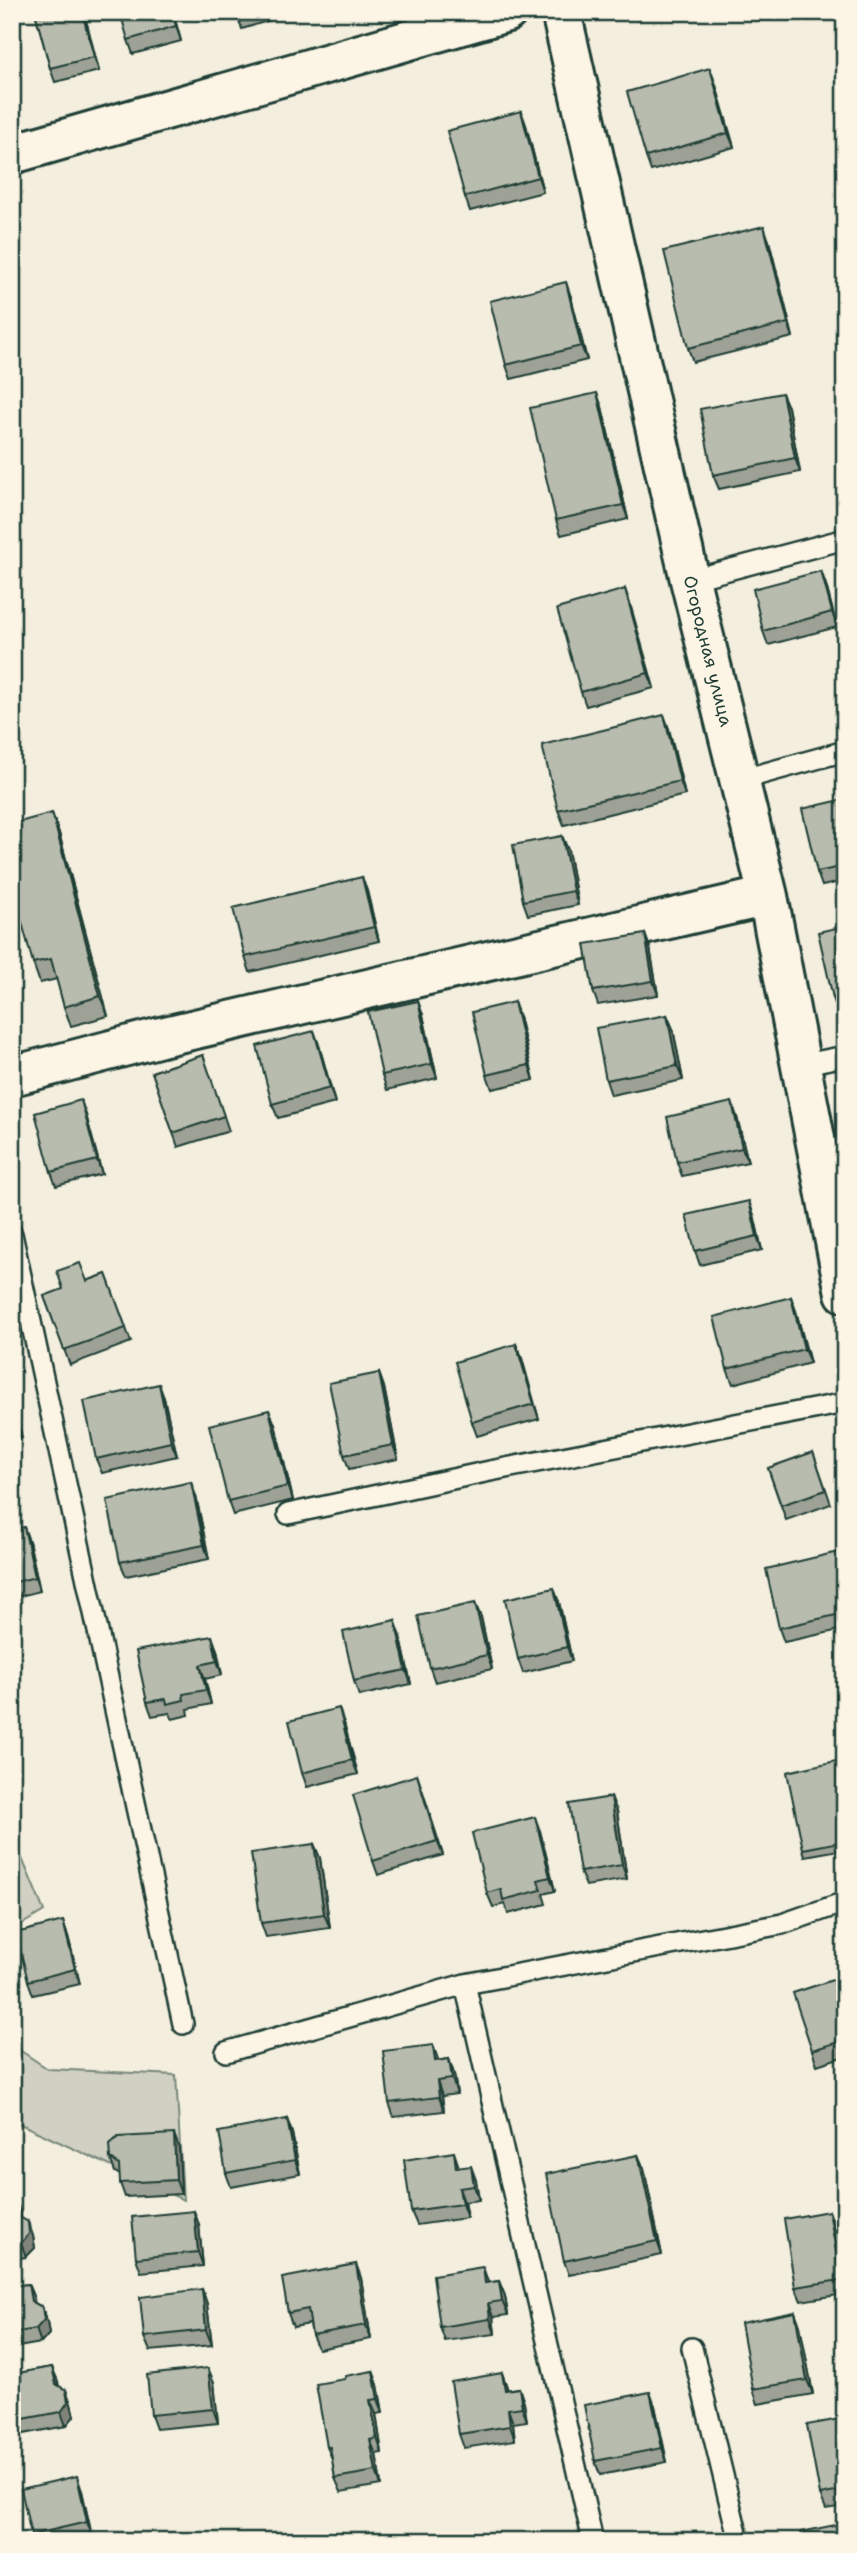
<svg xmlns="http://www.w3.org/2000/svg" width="857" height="2553" font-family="'Shantell Sans',sans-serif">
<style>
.green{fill:#d0d1c2;stroke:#78877b;stroke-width:2}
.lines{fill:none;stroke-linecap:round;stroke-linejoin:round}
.service-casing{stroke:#1f3d34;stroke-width:24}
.minor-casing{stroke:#1f3d34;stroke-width:44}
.service{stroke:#fcf5e5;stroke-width:19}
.minor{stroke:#fcf5e5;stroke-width:38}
.wall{fill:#9ea296;stroke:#1f3d34;stroke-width:2}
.shaded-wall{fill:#81847a;stroke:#1f3d34;stroke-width:2}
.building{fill:#b8bcae;stroke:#1f3d34;stroke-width:2}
.labels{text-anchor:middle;stroke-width:6;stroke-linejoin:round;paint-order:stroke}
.street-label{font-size:18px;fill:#1f3d34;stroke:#fcf5e5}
</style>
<rect width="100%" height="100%" fill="#f3eede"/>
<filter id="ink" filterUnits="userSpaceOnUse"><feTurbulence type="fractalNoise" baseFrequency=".0143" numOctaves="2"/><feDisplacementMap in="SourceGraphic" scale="14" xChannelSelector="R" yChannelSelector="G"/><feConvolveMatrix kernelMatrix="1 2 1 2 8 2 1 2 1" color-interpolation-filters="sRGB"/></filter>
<g filter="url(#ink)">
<path class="green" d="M12,1842L16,1844L44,1911L12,1930Z
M12,2045L48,2069L176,2075L183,2200L12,2120Z"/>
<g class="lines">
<defs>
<path id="service" d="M690,580L845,539
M740,780L845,751
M800,1065L845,1056
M12,1234L183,2024
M288,1514L490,1471L845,1403
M465,1984L593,2541
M226,2052L465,1984L782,1924L845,1902
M692,2348L739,2541"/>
<path id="minor" d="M561,12L690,580L768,896L845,1293
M12,154L507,12
M12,1076L161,1037L768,896"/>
</defs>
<use href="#service" class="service-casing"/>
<use href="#minor" class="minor-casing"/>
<use href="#service" class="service"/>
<use href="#minor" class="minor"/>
</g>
<path class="wall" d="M35,12H84L99,71L55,82L50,68Z
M173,12L181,41L133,54L128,40Z
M236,12H290V14L242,29Z
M715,82L734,147L651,171L646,157Z
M521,111L526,125L543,192L470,211L465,197Z
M769,241L793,337L693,362L688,348Z
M571,297L587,360L511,379L506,365Z
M602,407L628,519L561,535L556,520Z
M788,407L800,472L719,489L713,475Z
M821,571L826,585L837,627L768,645L763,631Z
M625,589L630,604L654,688L586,706L581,692Z
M664,715L669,729L685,795L564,825L558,810Z
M845,799V881L822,886L817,872Z
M52,813L59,833L108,1016L71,1026L64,1007L57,979L40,983L33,963Z
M562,836L568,850L578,905L528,915L523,901Z
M362,877L367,891L379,941L250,972L245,957Z
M845,926V1011L838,1012L833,998Z
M645,934L650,948L658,995L598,1005L593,991Z
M514,1002L519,1016L534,1080L492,1089L487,1075Z
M423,1015L437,1078L387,1090L382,1075Z
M667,1015L673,1029L683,1080L611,1095L606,1080Z
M314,1031L319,1045L335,1103L278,1118L272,1104Z
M203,1055L229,1131L178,1147L152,1072Z
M86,1115L102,1174L56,1186L51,1172Z
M737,1117L748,1162L682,1176L677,1162Z
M754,1215L762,1250L700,1265L695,1251Z
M106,1274L131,1342L70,1365L44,1296Z
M791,1297L796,1311L810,1363L733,1384L727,1369Z
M516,1344L539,1419L477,1436L472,1422Z
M379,1373L384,1387L398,1459L349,1469L344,1455Z
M164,1398L177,1456L102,1473L96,1459Z
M12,1399L22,1438L12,1441Z
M275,1424L293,1500L233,1515L228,1501Z
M813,1452L831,1504L786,1520L768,1468Z
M196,1496L209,1559L126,1576L120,1562Z
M12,1530L29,1541L40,1591L12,1598Z
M843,1567L845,1575V1629L784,1642L779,1628Z
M559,1602L572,1661L523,1673L518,1659Z
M481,1617L492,1669L435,1682L430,1668Z
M395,1620L400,1634L411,1684L359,1696L354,1681Z
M217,1650L222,1675L205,1679L211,1704L188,1709L189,1715L172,1719L170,1713L152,1716L147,1702Z
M344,1723L358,1774L307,1787L302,1773Z
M845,1759V1849L805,1856L803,1849Z
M417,1775L443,1855L378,1875L373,1861Z
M617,1811L627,1879L586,1886L580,1872Z
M540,1831L555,1891L543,1894L546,1904L508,1914L505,1904L493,1907L487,1893Z
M314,1844L320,1858L330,1928L266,1937L261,1923Z
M68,1936L80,1984L33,1995L28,1981Z
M845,1976V2056L817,2065L812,2050Z
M449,2059L454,2074L457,2094L442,2096L444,2111L394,2117L389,2103L439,2061Z
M287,2119L292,2133L300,2174L231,2187L226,2173Z
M174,2134L179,2148L181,2194L125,2197L120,2183V2175L115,2172L110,2158Z
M12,2137L17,2169L12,2170Z
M638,2155L644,2169L662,2255L569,2275L564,2261Z
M460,2168L476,2180L479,2200L464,2202L467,2218L417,2225L411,2211Z
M12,2198H15L20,2212L21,2218L28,2222L33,2236L35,2248L26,2257L12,2259Z
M194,2211L199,2225L203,2266L141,2272L136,2258Z
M829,2211L834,2225L845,2288V2294L801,2301L795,2287Z
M356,2264L361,2278L371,2339L318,2349L312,2335L310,2324L293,2327L288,2313Z
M499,2281L505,2296L508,2315L493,2317L495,2334L445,2341L440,2327L488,2283Z
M28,2284L34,2303L42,2307L47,2322L49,2334L41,2343L12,2348V2286Z
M202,2289L207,2304L212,2345L150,2351L144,2337Z
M795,2312L800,2326L813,2394L758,2404L753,2389Z
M52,2367L58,2386L66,2390L71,2404L74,2416L66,2426L12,2436V2374Z
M373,2371L378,2385L383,2413L376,2414L382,2453L376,2454L381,2485L341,2492L335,2478L333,2461L327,2447L345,2379Z
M502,2373L508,2390L519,2388L524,2403L527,2421L513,2423L515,2440L464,2448L459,2434Z
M214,2382L218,2423L156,2429L151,2415Z
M655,2406L667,2462L600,2475L595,2461Z
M845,2418V2506L826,2509L820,2495Z
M82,2491L92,2536L72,2541H33L31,2535Z"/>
<path class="shaded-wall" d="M82,12H84L99,71L94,57Z
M172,12H173L181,41L176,26Z
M710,68L715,82L734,147L728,133Z
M521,111L526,125L543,192L538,177Z
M764,226L769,241L793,337L788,323Z
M566,282L571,297L587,360L581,346Z
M597,393L602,407L628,519L623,505Z
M782,393L788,407L800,472L795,458Z
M821,571L826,585L837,627L832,612Z
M625,589L630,604L654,688L648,673Z
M664,715L669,729L685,795L680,781Z
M52,813L59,833L108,1016L100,996Z
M562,836L568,850L578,905L573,891Z
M362,877L367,891L379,941L374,927Z
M645,934L650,948L658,995L653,981Z
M418,1001L423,1015L437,1078L432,1064Z
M514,1002L519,1016L534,1080L529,1065Z
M667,1015L673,1029L683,1080L677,1066Z
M314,1031L319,1045L335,1103L330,1088Z
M81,1100L86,1115L102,1174L97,1160Z
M732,1102L737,1117L748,1162L742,1148Z
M749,1201L754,1215L762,1250L757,1236Z
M791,1297L796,1311L810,1363L804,1349Z
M516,1344L522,1358L539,1419L534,1404Z
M379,1373L384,1387L398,1459L393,1445Z
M159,1384L164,1398L177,1456L171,1442Z
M12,1399L22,1438L17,1424L12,1406Z
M269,1410L275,1424L293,1500L288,1486Z
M191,1482L196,1496L209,1559L204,1545Z
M24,1527L29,1541L40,1591L35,1577Z
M838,1552L843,1567L845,1575V1584Z
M554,1588L559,1602L572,1661L567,1647Z
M475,1603L481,1617L492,1669L487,1655Z
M395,1620L400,1634L411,1684L406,1670Z
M212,1636L217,1650L222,1675L217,1661Z
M200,1665L205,1679L211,1704L206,1690Z
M339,1708L344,1723L358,1774L352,1760Z
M417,1775L422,1789L443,1855L437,1841Z
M611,1797L617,1811L627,1879L622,1865Z
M535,1817L540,1831L555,1891L550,1877Z
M314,1844L320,1858L330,1928L324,1914Z
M63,1921L68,1936L80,1984L75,1969Z
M433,2045L438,2059L440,2075L435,2061Z
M449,2059L454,2074L457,2094L452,2079Z
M437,2081L442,2096L444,2111L439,2097Z
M287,2119L292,2133L300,2174L295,2160Z
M174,2134L179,2148L181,2194L176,2180Z
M12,2137L17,2169L12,2155Z
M454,2152L459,2167L462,2182L456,2168Z
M638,2155L644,2169L662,2255L657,2241Z
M471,2166L476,2180L479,2200L474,2186Z
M459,2188L464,2202L467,2218L462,2204Z
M15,2198L20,2212L23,2230L18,2216Z
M194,2211L199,2225L203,2266L198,2252Z
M829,2211L834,2225L845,2291L841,2280Z
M28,2222L33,2236L35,2248L26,2257L21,2243Z
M356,2264L361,2278L371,2339L366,2325Z
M483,2267L488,2282L490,2297L485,2283Z
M499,2281L505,2296L508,2315L502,2301Z
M28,2284L34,2298L36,2316L31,2301Z
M202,2289L207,2304L212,2345L206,2330Z
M488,2303L493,2317L495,2334L490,2319Z
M42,2307L47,2322L49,2334L41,2343L36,2329Z
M795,2312L800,2326L813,2394L807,2380Z
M52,2367L58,2381L61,2398L56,2384Z
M208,2368L214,2382L218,2423L213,2409Z
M373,2371L378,2385L383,2413L378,2399Z
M502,2373L507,2387L510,2404L505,2390Z
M519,2388L524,2403L527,2421L522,2407Z
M66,2390L71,2404L74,2416L66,2426L61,2412Z
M650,2392L655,2406L667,2462L662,2448Z
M370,2400L376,2414L382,2453L377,2438Z
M508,2409L513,2423L515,2440L510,2426Z
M370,2440L376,2454L381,2485L376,2471Z
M77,2476L82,2491L92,2536L87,2522Z"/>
<path class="building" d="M35,12H82L94,57L50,68Z
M120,12H172L176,26L128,40Z
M710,68L728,133L646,157L627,92Z
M521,111L538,177L465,197L447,131Z
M764,226L788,323L688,348L664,251Z
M566,282L581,346L506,365L490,301Z
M597,393L623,505L556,520L530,408Z
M782,393L795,458L713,475L700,409Z
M821,571L832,612L763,631L753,589Z
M625,589L648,673L581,692L557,609Z
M664,715L680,781L558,810L542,745Z
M845,799V866L817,872L802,809Z
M52,813L100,996L64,1007L51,959L33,963L12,886V824Z
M562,836L573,891L523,901L513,845Z
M362,877L374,927L245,957L233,908Z
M845,926V996L833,998L818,932Z
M645,934L653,981L593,991L585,944Z
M418,1001L432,1064L382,1075L368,1012Z
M514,1002L529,1065L487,1075L472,1012Z
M667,1015L677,1066L606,1080L596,1028Z
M314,1031L330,1088L272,1104L257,1046Z
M203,1055L224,1116L173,1133L152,1072Z
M81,1100L97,1160L51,1172L35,1113Z
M732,1102L742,1148L677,1162L667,1117Z
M749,1201L757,1236L695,1251L686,1215Z
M80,1263L87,1281L106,1274L126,1328L64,1350L44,1296L63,1289L57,1271Z
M791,1297L804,1349L727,1369L714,1317Z
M516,1344L534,1404L472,1422L455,1362Z
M379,1373L393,1445L344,1455L329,1383Z
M159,1384L171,1442L96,1459L84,1401Z
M12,1406L17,1424L12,1425Z
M269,1410L288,1486L228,1501L209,1425Z
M813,1452L826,1490L781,1505L768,1468Z
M191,1482L204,1545L120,1562L107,1500Z
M24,1527L35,1577L12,1583V1530Z
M838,1552L845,1584V1613L779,1628L766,1569Z
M554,1588L567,1647L518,1659L505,1599Z
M475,1603L487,1655L430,1668L418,1616Z
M395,1620L406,1670L354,1681L343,1632Z
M212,1636L217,1661L200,1665L206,1690L183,1694L184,1700L167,1704L166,1699L147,1702L136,1651Z
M339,1708L352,1760L302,1773L289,1721Z
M845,1759V1841L803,1849L787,1772Z
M417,1775L437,1841L373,1861L353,1795Z
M611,1797L622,1865L580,1872L569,1804Z
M535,1817L550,1877L538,1880L541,1890L503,1900L501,1889L487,1893L472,1833Z
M314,1844L324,1914L261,1923L251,1853Z
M63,1921L75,1969L28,1981L16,1933Z
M845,1976V2040L812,2050L793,1993Z
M433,2045L435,2061L449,2059L452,2079L437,2081L439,2097L389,2103L383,2051Z
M287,2119L295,2160L226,2173L219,2132Z
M174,2134L176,2180L120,2183L119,2165L110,2158L109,2145L118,2137Z
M454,2152L456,2168L471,2166L474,2186L459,2188L462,2204L411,2211L404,2160Z
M638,2155L657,2241L564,2261L546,2174Z
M12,2198H15L18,2216L28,2222L29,2234L21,2243L12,2244Z
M194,2211L198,2252L136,2258L132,2217Z
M829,2211L841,2280L795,2287L784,2219Z
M356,2264L366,2325L312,2335L308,2309L288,2313L282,2278Z
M483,2267L485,2283L499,2281L502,2301L488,2303L490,2319L440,2327L433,2275Z
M28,2284L31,2301L42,2307L44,2320L36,2329L12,2333V2286Z
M202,2289L206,2330L144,2337L140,2297Z
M795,2312L807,2380L753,2389L741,2323Z
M52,2367L56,2384L66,2390L68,2402L61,2412L12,2421V2374Z
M208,2368L213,2409L151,2415L147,2375Z
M373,2371L378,2399L370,2400L377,2438L370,2440L376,2471L335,2478L330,2447H327L316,2384L345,2379V2376Z
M502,2373L505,2390L519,2388L522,2407L508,2409L510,2426L459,2434L451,2382Z
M650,2392L662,2448L595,2461L584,2405Z
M845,2418V2490L820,2495L807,2425Z
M77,2476L87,2522L31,2535L21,2489Z
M845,2523V2541H802L801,2532Z
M696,2532L698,2541H664Z"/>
</g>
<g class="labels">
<g class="street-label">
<text transform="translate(708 651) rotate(76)" y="6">Огородная улица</text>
</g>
</g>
<rect width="857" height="2553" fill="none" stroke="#fcf5e5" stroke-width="42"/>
<rect x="21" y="21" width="815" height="2511" fill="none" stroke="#1f3d34" stroke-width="2.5" filter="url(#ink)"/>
</svg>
